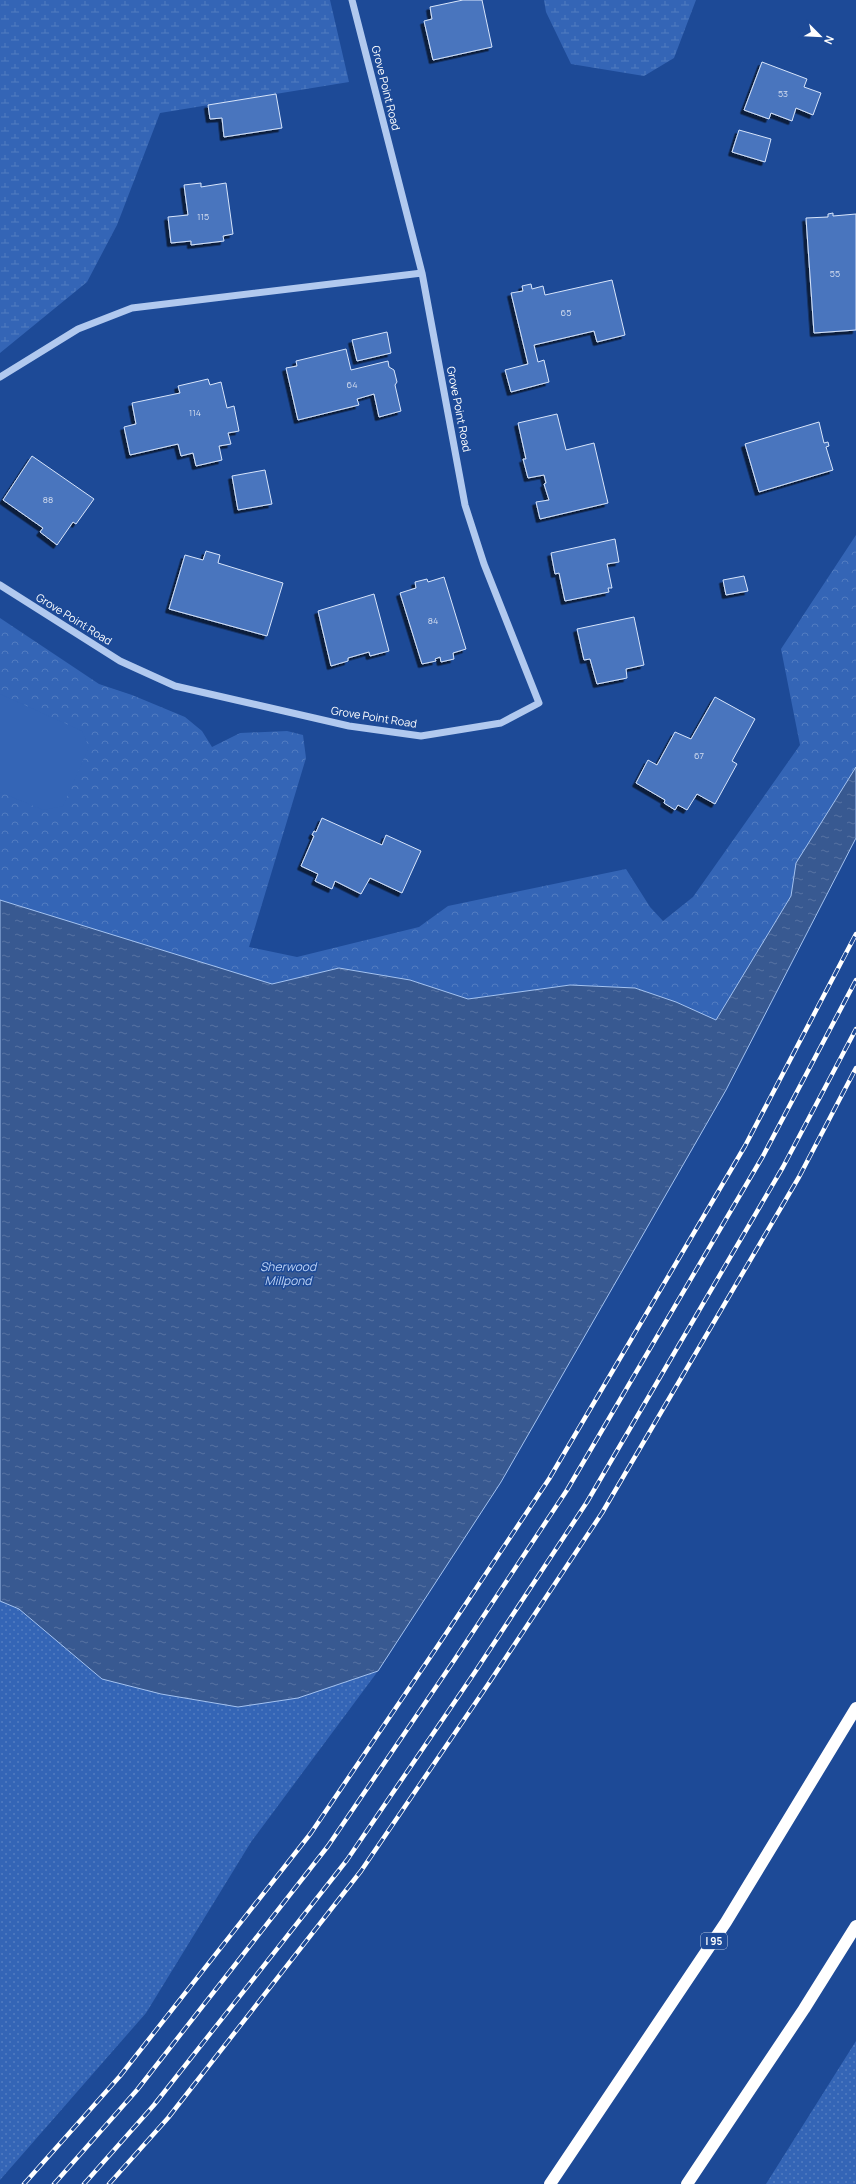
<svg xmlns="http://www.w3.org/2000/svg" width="856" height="2184" font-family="Manrope,sans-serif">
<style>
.forest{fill:url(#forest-crowns)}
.wetland{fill:url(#wetland-marsh)}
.park{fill:url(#park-dots)}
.garden{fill:#3465b6}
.water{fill:url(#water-ripples);stroke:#a4c3f1}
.building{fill:#4a75be;stroke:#d7e5fb;filter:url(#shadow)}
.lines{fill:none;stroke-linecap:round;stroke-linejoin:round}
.minor{stroke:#b1c9ef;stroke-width:7}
.highway{stroke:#fff;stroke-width:12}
.rail-casing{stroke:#fff;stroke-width:4.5}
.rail{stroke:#1d4a97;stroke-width:3;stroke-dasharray:9;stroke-linecap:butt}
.labels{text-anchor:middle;stroke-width:3;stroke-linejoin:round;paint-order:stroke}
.number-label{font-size:9px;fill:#d2dcef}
.shield{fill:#1d4a97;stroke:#bbc9e0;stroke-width:1}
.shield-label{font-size:10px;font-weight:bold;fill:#fff}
.street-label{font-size:11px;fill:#fff;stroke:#1d4a97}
.water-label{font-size:12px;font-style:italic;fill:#bdd3f6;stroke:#1d4a97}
</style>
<defs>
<pattern id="forest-crowns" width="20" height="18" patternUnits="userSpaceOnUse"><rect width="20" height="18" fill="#3465b6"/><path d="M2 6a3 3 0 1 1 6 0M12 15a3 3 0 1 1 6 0" fill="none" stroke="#527cc1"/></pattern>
<pattern id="wetland-marsh" width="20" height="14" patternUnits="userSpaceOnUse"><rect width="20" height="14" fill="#3465b6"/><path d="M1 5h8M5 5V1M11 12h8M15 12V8" fill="none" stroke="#527cc1"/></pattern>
<pattern id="park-dots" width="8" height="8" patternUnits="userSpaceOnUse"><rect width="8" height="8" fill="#3465b6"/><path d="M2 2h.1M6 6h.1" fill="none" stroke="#527cc1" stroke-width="1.8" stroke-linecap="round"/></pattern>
<pattern id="water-ripples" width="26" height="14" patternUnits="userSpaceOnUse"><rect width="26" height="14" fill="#385991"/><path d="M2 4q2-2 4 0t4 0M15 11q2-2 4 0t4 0" fill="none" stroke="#5672a2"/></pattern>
<filter id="shadow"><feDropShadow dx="-3.5" dy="3.5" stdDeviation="0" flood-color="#0009"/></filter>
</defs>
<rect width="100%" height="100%" fill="#1d4a97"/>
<path class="forest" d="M856,535V767L796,863L791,896L716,1020L676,1002L635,988L570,985L468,999L410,980L339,968L272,985L0,900V618L99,684L132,695L185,717L202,731L212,747L240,733L287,731L303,735L306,758L249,947L297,957L419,927L448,906L626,869L650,907L663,921L693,897L800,745L781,649Z"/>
<path class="wetland" d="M0,0H330L349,82L160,113L117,225L87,282L0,353Z
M544,0H696L674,58L644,76L571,64L546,12Z"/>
<path class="park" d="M0,1601L19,1608L102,1679L161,1694L238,1707L298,1698L378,1671L251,1842L146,2013L0,2180Z
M856,2041V2184H766Z"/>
<path class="garden" d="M0,694L82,731L89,747L63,806L43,810L0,792Z"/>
<path class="water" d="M856,767V838L726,1090L501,1482L378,1671L298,1698L238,1707L161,1694L102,1679L19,1609L0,1601V900L272,984L339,968L410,980L468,999L570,985L635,988L676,1002L716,1020L791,896L796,863Z"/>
<path class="building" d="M463,0H482L492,47L433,60L424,21L432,19L430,7Z
M762,62L807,79L804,87L821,93L813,115L796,108L792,121L771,113L769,119L744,110Z
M276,94L282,128L224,137L222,118L210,119L208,105Z
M739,130L771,139L765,162L732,152Z
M201,183V187L226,183L233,234L223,236L224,241L191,245V241L171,243L168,217L188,215L184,185Z
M833,213V216L856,214V330L814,333L806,218L828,217V214Z
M612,280L625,335L597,342L594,331L534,345L538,362L544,360L549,382L511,392L505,370L528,364L511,293L523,291L522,286L531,284L532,289L543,286L545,295Z
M387,332L391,353L357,361L352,340Z
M346,349L351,370L388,361L389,367L394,370L397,382L395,385L401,411L379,417L374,394L357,399L359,405L298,420L286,368L297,366L296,361Z
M208,379L210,385L221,382L227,408L234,406L239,431L228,433L231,444L219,446L222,460L196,466L193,453L181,456L178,444L130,455L124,427L136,424L132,403L180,393L178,386Z
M557,414L566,450L594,443L608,503L540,519L536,502L549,500L544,484L546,483L544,475L528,478L523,459H526L518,423Z
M819,422L824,443L828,442L829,446L826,447L833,470L759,492L745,444Z
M32,456L94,499L76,524L73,522L57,545L40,532L43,528L3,500Z
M265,470L272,504L238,510L232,476Z
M615,539L619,562L607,564L612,588H608L609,592L565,601L559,573L555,574L551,553Z
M206,551L220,555L218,563L283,583L267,636L169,609L185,555L203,560Z
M744,576L748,591L726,595L723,580Z
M444,577L466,649L453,653L454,659L441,662L440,657L435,659L436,661L422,664L400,593L416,588L415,582L427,579L428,582Z
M374,594L389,651L370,656L369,652L348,658V661L331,666L318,611Z
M634,617L644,665L626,669L627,678L597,684L590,659L584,660L577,629Z
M715,697L755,719L732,761L737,764L715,804L697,794L687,810L678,805L675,810L664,803L665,800L636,783L648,760L657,765L675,732L691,739Z
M322,818L382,845L386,835L421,851L402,893L370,878L361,894L335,881L332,889L315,881L318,874L301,866L314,836L312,835L314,831L316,832Z"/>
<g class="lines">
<path class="minor" d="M0,377L78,329L132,308L422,273
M0,585L120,661L175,686L349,726L421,736L501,723L539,703L484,564L465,505L422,273L352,0"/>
<path class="highway" d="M550,2184L726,1922L856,1708
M687,2184L804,2009L856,1926"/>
<defs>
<path id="rail" d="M24,2184L120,2076L311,1833L437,1647L549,1479L745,1146L856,934
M54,2184L137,2090L328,1846L455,1659L567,1490L763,1156L856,980
M84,2184L154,2105L347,1860L475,1672L587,1502L783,1167L856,1029
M109,2184L168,2118L361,1871L489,1683L602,1513L799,1177L856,1068"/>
</defs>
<use href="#rail" class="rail-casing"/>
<use href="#rail" class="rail"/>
</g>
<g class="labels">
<g class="number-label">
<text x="783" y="97">53</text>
<text x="203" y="220">115</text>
<text x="835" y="277">55</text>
<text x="566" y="316">65</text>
<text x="352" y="388">64</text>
<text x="195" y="416">114</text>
<text x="48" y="503">88</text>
<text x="433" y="624">84</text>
<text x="699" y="759">67</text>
</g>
<rect class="shield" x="701" y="1933" width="26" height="16" rx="3"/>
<g class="shield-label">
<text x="714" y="1945">I 95</text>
</g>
<g class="street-label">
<text transform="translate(386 88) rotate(76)" y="4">Grove Point Road</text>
<text transform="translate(459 409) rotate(79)" y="4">Grove Point Road</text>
<text transform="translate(74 619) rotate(32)" y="4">Grove Point Road</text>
<text transform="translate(374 717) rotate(9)" y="4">Grove Point Road</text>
</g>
<g class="water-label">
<text x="288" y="1271">Sherwood<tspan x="288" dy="14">Millpond</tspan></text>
</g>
</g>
<g transform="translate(820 36) rotate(114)" stroke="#1d4a97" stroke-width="3" paint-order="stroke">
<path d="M0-3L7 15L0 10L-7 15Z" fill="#ffffff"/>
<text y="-6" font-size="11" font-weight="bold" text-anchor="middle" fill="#ffffff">N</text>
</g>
</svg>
